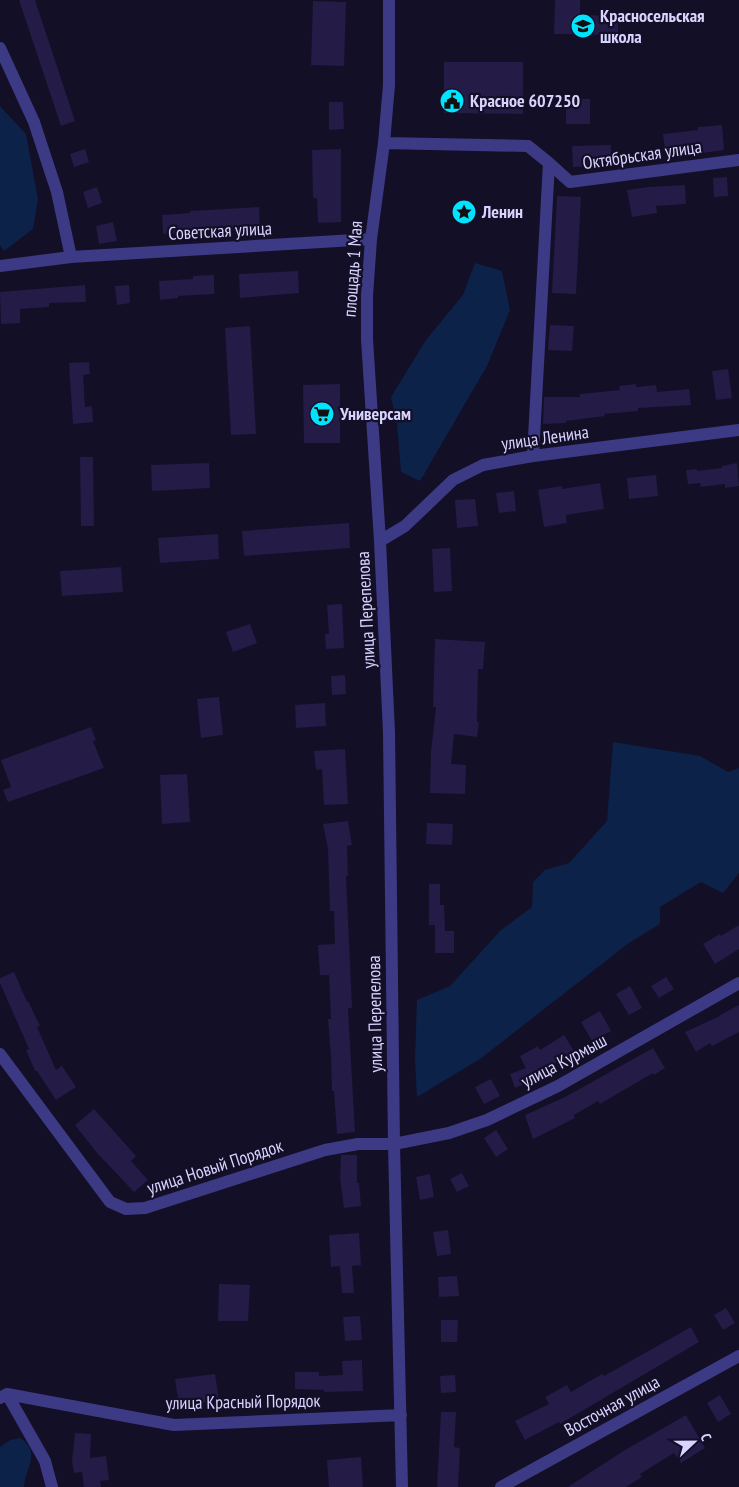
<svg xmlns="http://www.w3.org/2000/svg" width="739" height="1487" font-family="'PT Sans Narrow',sans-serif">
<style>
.water{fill:#0c2248}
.building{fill:#241b47}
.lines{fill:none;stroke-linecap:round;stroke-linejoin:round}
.minor{stroke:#3d3a85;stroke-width:12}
.labels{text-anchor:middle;stroke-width:4.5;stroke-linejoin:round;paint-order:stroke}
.poi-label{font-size:18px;font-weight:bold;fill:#d9d4ff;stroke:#130f26;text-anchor:start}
.street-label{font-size:18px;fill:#d9d4ff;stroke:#130f26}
</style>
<rect width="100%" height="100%" fill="#130f26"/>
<path class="water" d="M0,106L26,134L38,199L33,229L4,251L0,245Z
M475,263L502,271L510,310L487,366L420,481L401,472L397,424L391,397L426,340L463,295Z
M613,742L700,756L728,772L739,768V873L723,893L701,882L660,907V924L629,943L480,1059L417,1097L415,1059L417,1000L450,986L500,931L532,907L533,882L545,870L569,863L607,821Z
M20,1438C42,1452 25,1468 24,1487H0V1447L10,1440Z"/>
<path class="building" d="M19,0H35L75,121L61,126Z
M555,0H580V15L618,16V35L554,34Z
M313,1L346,2L344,66L311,65Z
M444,62H523V114L444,113Z
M566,99H590V124H566Z
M329,102H343L344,129L329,130Z
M722,125L724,150L666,158L663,134L698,130V127Z
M611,145L612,166L573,167L572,146Z
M85,149L89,162L74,167L70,154Z
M341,149V222L318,223L317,198H313L312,150Z
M727,177L728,196L714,197L713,178Z
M685,185L686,204L656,206L657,213L632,217L627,190L648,187Z
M97,187L102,203L88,208L83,192Z
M557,196L581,197L576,294L552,293Z
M259,207L260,229L229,230V231L192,234L191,232L163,234L162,215L190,213V211Z
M113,222L117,241L99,244L96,226Z
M298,271L299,293L240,298L239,274Z
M214,275V294L178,296V298L160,300L159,281L193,279V276Z
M85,285L86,302L49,303V307L20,309V323L1,324L0,292Z
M129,285L130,303L117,305L115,286Z
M550,325L574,326L572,351L548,350Z
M250,326L256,434L231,435L225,328Z
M89,362L90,374L83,375L85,407L92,406L93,422L73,424L69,363Z
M728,369L732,398L716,400L712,371Z
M340,384V443H304L303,385Z
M636,384V387L656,385L657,392L689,389L691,405L638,408V411L604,414L605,416L566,421V423L543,424L544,397H580V394L620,390L619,386Z
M80,457H93L94,526H81Z
M209,463L210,488L152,491L151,465Z
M737,463L739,486L725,488V484L701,487L700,483L688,484L686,470L697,469V471L722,468V466Z
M656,475L658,496L629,499L627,478Z
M600,483L604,509L566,515L567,523L544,527L538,490L562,486V489Z
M514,491L516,511L499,513L496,493Z
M475,499L478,526L457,528L455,500Z
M349,523L350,548L244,556L242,531Z
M218,534L219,559L160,563L158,538Z
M450,548L452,591L434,592L432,549Z
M121,567L123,592L62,596L60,571Z
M342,604L344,648L326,649L325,634H329L327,605Z
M250,624L257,643L233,652L226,632Z
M435,639L485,642L483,669H478L477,722H479L477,737L454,734L451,764L466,765L465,794L430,793L431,752L436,707H433Z
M345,675L346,694L332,695L331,676Z
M219,697L223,735L201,738L197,699Z
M325,703L326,726L296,728L295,705Z
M91,727L96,740L93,741L104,768L8,802L3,790L11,787L1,760Z
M345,749L348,804L324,805L322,769L316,770L314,751Z
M187,774L190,822L162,824L160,775Z
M348,821L352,845L347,846L348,876H346L352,1008H348L355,1132L337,1134L334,1091H332L331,1056L328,1019H331L329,975H320L318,945L335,944L334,911H330L328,849L323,824Z
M427,823L453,824L452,845L426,844Z
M429,884H440V905H444L445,931H454V953H435V925H429Z
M739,925V949L715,964L703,944L720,934L721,936Z
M14,972L27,1002L28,1001L40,1026L37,1027L56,1070L62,1066L76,1087L56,1100L37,1071H35L26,1050L29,1049L0,983V978Z
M666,977L674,989L659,998L651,986Z
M630,986L642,1008L629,1015L616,994Z
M739,1005V1032L712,1046L710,1043L696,1052L685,1032L720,1016V1015Z
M600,1011L611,1031L592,1041L581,1022Z
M564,1035L574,1051L552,1066L522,1081L524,1084L515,1088L510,1074L526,1068L520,1056L538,1046L540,1050Z
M653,1048L665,1068L654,1075L653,1073L600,1104L598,1101L574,1115L575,1118L533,1139L525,1115L565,1097Z
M491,1079L500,1096L484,1104L475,1087Z
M94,1109L136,1156L131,1161L148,1180L134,1192L98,1154L75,1125Z
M496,1130L508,1149L496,1157L484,1138Z
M341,1155H357V1183H359L361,1206L344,1208L340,1178Z
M462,1173L469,1186L457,1192L450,1179Z
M430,1174L434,1197L420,1200L416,1177Z
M448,1230L451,1254L437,1256L433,1232Z
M359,1233L361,1265L352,1266L354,1293H342L340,1266L331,1267L329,1235Z
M457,1276L459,1296L439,1297L438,1277Z
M219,1284L250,1285L248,1321H218Z
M726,1308L735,1323L723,1330L714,1315Z
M360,1316L362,1340L345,1341L343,1317Z
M441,1320H458L457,1342H441Z
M691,1327L699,1342L560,1424L559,1422L525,1440L515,1421L549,1404L545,1397L567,1385L571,1392L602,1374L604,1376Z
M362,1360L363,1391L324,1392V1390L295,1389V1372H319V1376L343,1375L342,1361Z
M215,1374L219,1400L179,1405L175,1379Z
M455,1375L456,1392L441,1393L440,1376Z
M720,1395L731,1414L718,1422L707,1403Z
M441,1412H456L454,1447L460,1448L458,1487H437Z
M686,1415L705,1448L681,1463L674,1453L640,1474L642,1477L626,1487H568L625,1450Z
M75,1433L91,1434L90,1458L106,1456L109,1480L100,1481L101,1487H84L82,1472L74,1473L72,1461Z
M361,1457L363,1487H329L327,1460Z"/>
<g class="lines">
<path class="minor" d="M389,0V85L384,143L371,239L367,296V339L380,541L389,732L394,1144L402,1487
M0,48L34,122L57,192L71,257
M384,143L528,146L549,163L570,182L739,160
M0,266L71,257L371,239
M533,456L549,163
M380,541L405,526L453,480L483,465L533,456L739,430
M0,1054L110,1202L126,1209L145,1208L325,1150L358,1144H394L449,1133L487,1120L558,1086L739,983
M7,1394L45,1461L52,1487
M0,1398L7,1394L174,1425L401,1415
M501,1487L739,1356"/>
</g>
<defs>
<symbol id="school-disc" viewBox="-11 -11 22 22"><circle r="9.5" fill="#00e5ff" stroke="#130f26"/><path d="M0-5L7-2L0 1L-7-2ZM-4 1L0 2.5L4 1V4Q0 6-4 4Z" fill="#111"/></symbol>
<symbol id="civic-disc" viewBox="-11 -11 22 22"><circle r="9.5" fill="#00e5ff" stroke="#130f26"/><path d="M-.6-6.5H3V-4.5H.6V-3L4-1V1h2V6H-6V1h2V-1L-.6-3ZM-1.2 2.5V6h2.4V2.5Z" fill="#111"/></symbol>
<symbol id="sight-disc" viewBox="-11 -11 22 22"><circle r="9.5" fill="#00e5ff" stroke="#130f26"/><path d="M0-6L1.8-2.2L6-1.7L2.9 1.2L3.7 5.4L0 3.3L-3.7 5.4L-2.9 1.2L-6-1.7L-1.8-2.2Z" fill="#111"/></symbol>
<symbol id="supermarket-disc" viewBox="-11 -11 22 22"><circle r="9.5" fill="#00e5ff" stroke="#130f26"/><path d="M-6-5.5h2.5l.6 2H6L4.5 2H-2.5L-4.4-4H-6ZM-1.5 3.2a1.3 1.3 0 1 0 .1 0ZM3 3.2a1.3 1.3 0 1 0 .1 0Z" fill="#111"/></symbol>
</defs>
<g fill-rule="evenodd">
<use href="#school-disc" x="569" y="12" width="28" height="28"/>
<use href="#civic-disc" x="438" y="87" width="28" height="28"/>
<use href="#sight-disc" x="450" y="198" width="28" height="28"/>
<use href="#supermarket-disc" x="308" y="400" width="28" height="28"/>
</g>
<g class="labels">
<g class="poi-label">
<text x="600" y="22">Красносельская<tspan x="600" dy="21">школа</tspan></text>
<text x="470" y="107">Красное 607250</text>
<text x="482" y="218">Ленин</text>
<text x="340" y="420">Универсам</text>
</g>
<g class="street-label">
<text transform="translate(642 155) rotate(-8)" y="6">Октябрьская улица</text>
<text transform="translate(220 231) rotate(-3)" y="6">Советская улица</text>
<text transform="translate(353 269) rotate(-86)" y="6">площадь 1 Мая</text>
<text transform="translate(545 438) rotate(-8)" y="6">улица Ленина</text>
<text transform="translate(366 610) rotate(-93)" y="6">улица Перепелова</text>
<text transform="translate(375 1014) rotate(-91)" y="6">улица Перепелова</text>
<text transform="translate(564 1061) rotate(-28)" y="6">улица Курмыш</text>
<text transform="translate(215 1167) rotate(-18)" y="6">улица Новый Порядок</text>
<text transform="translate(243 1402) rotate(-1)" y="6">улица Красный Порядок</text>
<text transform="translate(612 1406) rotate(-29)" y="6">Восточная улица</text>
</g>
</g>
<g transform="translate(694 1442) rotate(68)" stroke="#130f26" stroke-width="4" paint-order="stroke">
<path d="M0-4L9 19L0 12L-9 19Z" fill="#d9d4ff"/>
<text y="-8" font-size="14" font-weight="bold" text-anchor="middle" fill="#d9d4ff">С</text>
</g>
</svg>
